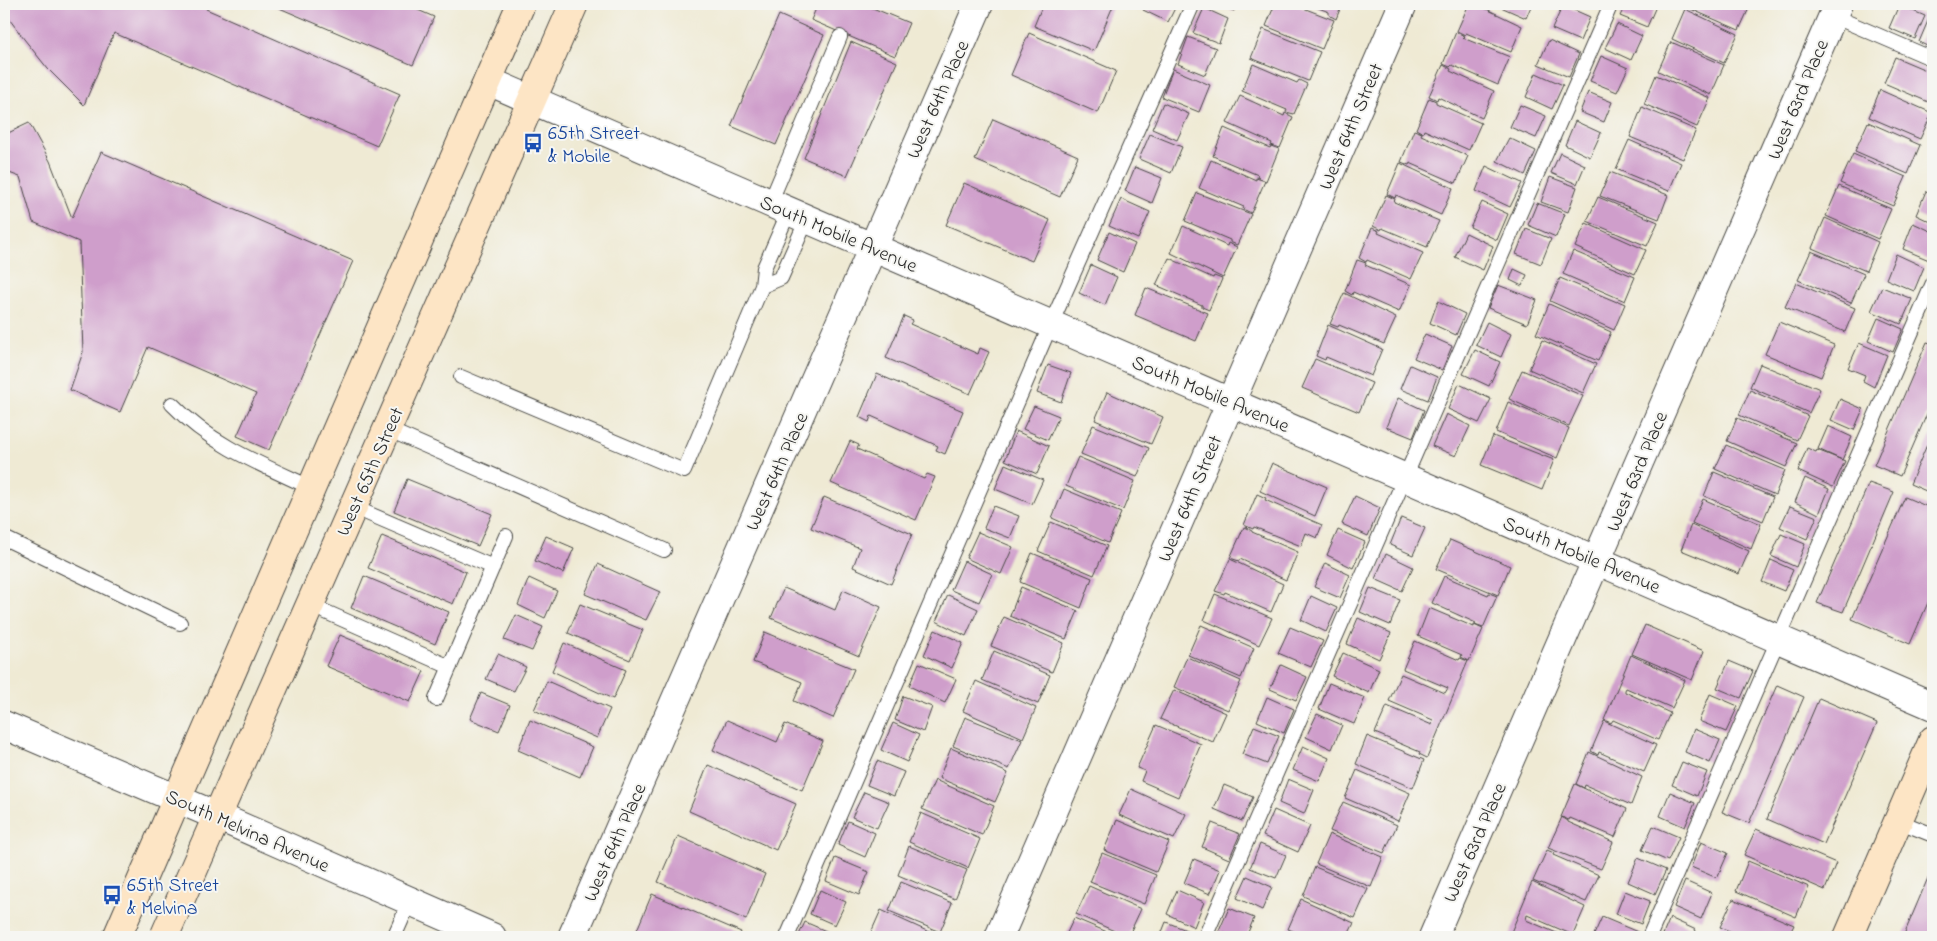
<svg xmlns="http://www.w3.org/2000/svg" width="1937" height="941" font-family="'Indie Flower',sans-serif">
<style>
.building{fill:#cf9ecb}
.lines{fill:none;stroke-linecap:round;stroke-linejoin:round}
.lane-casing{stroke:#484844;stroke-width:16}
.street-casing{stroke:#484844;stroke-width:30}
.secondary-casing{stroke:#484844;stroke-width:30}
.lane{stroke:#fff;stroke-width:14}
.street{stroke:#fff;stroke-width:28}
.secondary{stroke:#fde5c5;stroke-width:28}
.labels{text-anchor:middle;stroke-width:4;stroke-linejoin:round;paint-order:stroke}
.street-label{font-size:20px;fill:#2b2b2b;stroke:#f6f6f2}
.transit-label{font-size:20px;fill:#164399;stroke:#f6f6f2;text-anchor:start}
</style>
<rect width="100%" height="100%" fill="#f6f6f2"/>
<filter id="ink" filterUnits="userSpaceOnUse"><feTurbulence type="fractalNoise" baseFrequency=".02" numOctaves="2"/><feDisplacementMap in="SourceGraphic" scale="10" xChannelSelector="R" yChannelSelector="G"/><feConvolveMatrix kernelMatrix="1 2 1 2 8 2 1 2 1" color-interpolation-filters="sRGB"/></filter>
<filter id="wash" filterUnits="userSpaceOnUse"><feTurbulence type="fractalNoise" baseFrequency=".0096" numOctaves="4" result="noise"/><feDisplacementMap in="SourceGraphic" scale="20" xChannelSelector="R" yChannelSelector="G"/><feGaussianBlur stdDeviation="1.12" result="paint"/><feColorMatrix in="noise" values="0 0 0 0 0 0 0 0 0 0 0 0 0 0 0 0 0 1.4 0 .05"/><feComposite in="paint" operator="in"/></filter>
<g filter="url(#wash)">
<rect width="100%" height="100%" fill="#efead4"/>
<g id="blocks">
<path class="building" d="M4,4H208L206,9L400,94L377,146L114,33L84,105L48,69L24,39L4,12Z
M270,4H404L434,17L413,65Z
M818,4H863L909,23L895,56L811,20Z
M1043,4H1108L1113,6L1094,51L1034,26Z
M1146,4H1177L1168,22L1143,10Z
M1217,4H1237L1234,11Z
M1275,4H1293L1334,20L1322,49L1266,26Z
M1308,4H1342L1336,19L1329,15V12Z
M1469,4H1478V5L1522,26L1511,52L1466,33L1465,35L1457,31Z
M1494,4H1532L1526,18Z
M1626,4H1657L1647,27L1620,16Z
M1687,4H1751L1739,30L1686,7Z
M1563,5L1590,17L1580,41L1552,29Z
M1899,5L1925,16L1915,39L1889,28Z
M1204,8L1228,19L1219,43L1193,33Z
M1685,9L1738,34L1724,63L1672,39Z
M1933,9V49L1919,42Z
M779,15L824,35L776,145L731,126Z
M1617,24L1642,36L1631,60L1605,48Z
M1263,29L1320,52L1308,81L1251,58Z
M1456,32L1465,36L1463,38L1510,57L1498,85L1452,65L1450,67L1443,64Z
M1029,33L1116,71L1098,113L1011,75Z
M1188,37L1216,48L1205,75L1178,64Z
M1549,40L1579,54L1569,77L1538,64Z
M851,42L897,62L847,176L804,158Z
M1671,42L1724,65L1711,95L1658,71Z
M1601,56L1628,68L1617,92L1590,81Z
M1895,57L1933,73V104L1884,83Z
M1253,64L1297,83L1299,80L1307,84L1294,114L1286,112L1287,110L1242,91Z
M1443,65L1451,69L1450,71L1494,91L1482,118L1438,97L1437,100L1429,96Z
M1173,69L1210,85L1199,112L1162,97Z
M1536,73L1563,85L1552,109L1526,97Z
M1656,75L1710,98L1697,127L1644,104Z
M1880,90L1932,113L1920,139L1869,117Z
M1588,92L1612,102L1604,122L1580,112Z
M1240,96L1284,116L1285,113L1293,117L1280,148L1271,145L1272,143L1227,123Z
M1429,98L1436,101V103L1481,123L1469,150L1424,130L1423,133L1416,129Z
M1163,103L1189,114L1177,140L1152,129Z
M1520,105L1546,116L1536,138L1510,127Z
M1642,107L1696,130L1683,159L1630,137Z
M993,119L1078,156L1060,197L975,160Z
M1575,121L1601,133L1590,157L1565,145Z
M1868,122L1920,145L1908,174L1855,151Z
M29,123L50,161L72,218L101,152L353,261L269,450L237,436L256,394L148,347L120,412L70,390L83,352L79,242L33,222L20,177L4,171V135Z
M1224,128L1270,148L1271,146L1279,149L1266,181L1257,177L1258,175L1213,156Z
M1414,130L1422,133L1421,135L1468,156L1456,183L1410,163L1409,165L1401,162Z
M1150,134L1182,147L1171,173L1139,159Z
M1509,138L1536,151L1525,175L1497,161Z
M1629,140L1681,163L1669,191L1616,169Z
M1560,153L1585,165L1577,184L1551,173Z
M1853,154L1906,177L1893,206L1840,183Z
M1211,160L1256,180V178L1265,181L1251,213L1243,209L1244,207L1199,188Z
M1400,163L1453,188L1441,215L1396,195L1395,198L1387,194Z
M1486,166L1522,183L1510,207L1476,191Z
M1135,167L1162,178L1152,203L1125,191Z
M1610,172L1668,195L1659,219L1600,196Z
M1550,177L1577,187L1568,212L1541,202Z
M964,183L1050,220L1032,261L946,225Z
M1839,186L1891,209L1878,239L1826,216Z
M1926,191L1933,194V223L1916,215Z
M1197,193L1251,214L1237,245L1230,242V240L1185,221Z
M1386,195L1395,199L1394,202L1439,221L1427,247L1382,228L1381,230L1373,226Z
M1598,197L1658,222L1647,246L1587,221Z
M1121,199L1150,212L1138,239L1109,226Z
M1482,202L1508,214L1497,240L1470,227Z
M1537,203L1565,214L1556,237L1528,225Z
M1825,218L1878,242L1866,271L1812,248Z
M1586,223L1646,250L1635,274L1575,247Z
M1913,223L1933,232V250L1929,260L1903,249Z
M1183,226L1227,246L1228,243L1237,247L1223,278L1171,253Z
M1372,228L1379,231L1378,233L1423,253L1411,279L1367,260L1366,262L1359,258Z
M1526,229L1551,239L1541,264L1516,254Z
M1109,232L1135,244L1123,272L1097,260Z
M1466,233L1493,246L1483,270L1455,257Z
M1573,251L1635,277L1625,301L1563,274Z
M1811,251L1864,274L1851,303L1798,280Z
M1896,254L1924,267L1914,291L1886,279Z
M1169,258L1213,278L1214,276L1222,279L1209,310L1202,307V305L1156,285Z
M1357,260L1366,263L1365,265L1411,285L1399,312L1353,292L1352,295L1345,291Z
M1091,265L1117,277L1105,305L1079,293Z
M1514,269L1527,275L1522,286L1510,280Z
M1560,278L1617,302L1618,301L1625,304L1614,330L1550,301Z
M1796,283L1855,308L1845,332L1785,307Z
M1498,285L1537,300L1527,324L1488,308Z
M1882,287L1912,299L1901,324L1871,311Z
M1146,288L1208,313L1196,341L1135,315Z
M1344,293L1396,318L1384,344L1339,325L1338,327L1330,324Z
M1438,301L1465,314L1456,335L1430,323Z
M1549,304L1611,332L1598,361L1536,334Z
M904,316L913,320L910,324L978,354L980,348L989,352L970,394L886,358Z
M1878,318L1903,329L1893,352L1868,341Z
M1487,322L1511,334L1501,357L1476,345Z
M1779,322L1834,345L1821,377L1765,354Z
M1328,325L1382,349L1371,376L1326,357L1325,360L1316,356Z
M1425,334L1452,346L1442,370L1414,358Z
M1542,340L1596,364L1583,393L1529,369Z
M1927,342L1933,344V400L1900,476L1874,465Z
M1859,343L1887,355L1874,387L1863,381L1865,375L1848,368Z
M1475,350L1500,362L1489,386L1463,374Z
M1315,359L1372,383L1359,412L1302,388Z
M1760,364L1820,389L1809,413L1750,387Z
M1048,365L1071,373L1061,402L1037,393Z
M1410,365L1437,377L1428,400L1400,389Z
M1522,370L1583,396L1569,426L1509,399Z
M877,374L963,411L945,454L936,450L938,446L871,416L869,422L859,417Z
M1459,384L1491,399L1479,423L1448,409Z
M1750,390L1808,416L1797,440L1739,415Z
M1107,392L1163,417L1151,444L1095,420Z
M1398,398L1424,410L1413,438L1386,427Z
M1840,399L1863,409L1854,430L1831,420Z
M1508,402L1569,428L1557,458L1496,432Z
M1034,406L1059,416L1048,440L1023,429Z
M1446,414L1470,426L1456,456L1432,446Z
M1737,418L1797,443L1786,467L1727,441Z
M1093,425L1149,448L1137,477L1081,454Z
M1828,426L1852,437L1842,460L1818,449Z
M1016,431L1049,446L1037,474L1005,460Z
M1933,431V494L1910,484Z
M1493,436L1554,460L1542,490L1481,465Z
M850,441L859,445L857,449L924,479L927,474L935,477L916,520L831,483Z
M1726,445L1785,470L1775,495L1715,469Z
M1807,448L1816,452L1817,450L1845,461L1833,487L1798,471Z
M1078,457L1135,481L1123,510L1066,486Z
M1272,463L1327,487L1315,516L1260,491Z
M1005,464L1043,480L1032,504L995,489Z
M1714,472L1773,497L1763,521L1704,496Z
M1805,478L1829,489L1819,514L1795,502Z
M407,479L492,514L478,546L394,511Z
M1869,483L1894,492L1843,612L1817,603Z
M1064,489L1121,513L1108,543L1052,518Z
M1257,494L1266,498L1265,500L1322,525L1317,538L1306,533L1301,546L1254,527L1253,529L1244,525Z
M1355,496L1380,508L1368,536L1342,524Z
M824,497L912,534L891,584L853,567L860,548L811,528Z
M1905,497L1933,509V591L1910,644L1852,619Z
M1703,499L1761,524L1751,549L1692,523Z
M993,506L1019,516L1010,538L984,528Z
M1790,506L1817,517L1807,539L1780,527Z
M1401,518L1425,528L1413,555L1390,545Z
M1051,522L1107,546L1094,575L1038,551Z
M1691,525L1749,551L1739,574L1681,550Z
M1244,527L1252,531V532L1298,552L1286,580L1240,559L1239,561L1230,558Z
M1338,530L1365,542L1353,568L1327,555Z
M978,532L1013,547L1001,574L966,558Z
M1781,534L1805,544L1796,567L1771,556Z
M382,536L466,572L453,604L368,568Z
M546,536L574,548L563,573L535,561Z
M1450,540L1510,566L1498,595L1436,569Z
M1032,553L1092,578L1081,608L1020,582Z
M1386,554L1413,567L1402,591L1375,579Z
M1230,559L1283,584L1271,612L1225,592L1224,594L1215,591Z
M1771,560L1793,570L1784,591L1762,582Z
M964,561L992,574L979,602L951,590Z
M1325,563L1350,575L1340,598L1314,587Z
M598,564L660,592L646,620L585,594Z
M364,576L449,612L435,644L351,608Z
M1444,576L1488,595L1489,593L1497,596L1483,628L1475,625L1476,623L1432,603Z
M529,578L557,591L545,618L518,605Z
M1021,587L1078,611L1066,639L1010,616Z
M784,588L835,610L843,590L881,607L859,656L771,618Z
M1370,588L1400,600L1390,625L1360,612Z
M1215,594L1272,618L1259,645L1204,620Z
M948,595L978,609L966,636L936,621Z
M1311,596L1337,608L1326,632L1301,620Z
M580,604L643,630L630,660L568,633Z
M1429,608L1474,627V625L1483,629L1469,661L1461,657L1462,655L1418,636Z
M516,615L543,627L532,651L504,640Z
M1004,617L1064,643L1052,672L991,646Z
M1358,618L1391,633L1379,659L1347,644Z
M1201,625L1254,648L1241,678L1188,655Z
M1645,625L1704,651L1692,680L1632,654Z
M1290,627L1323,641L1311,667L1278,653Z
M935,630L963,643L952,668L924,655Z
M765,632L854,669L833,718L794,701L802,682L753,662Z
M340,635L424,671L410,702L326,666Z
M1415,641L1459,660L1460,658L1468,661L1427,758L1419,754L1420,752L1375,733L1387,706L1432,725L1433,720L1389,701L1401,674L1445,693L1448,688L1403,669Z
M564,643L626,670L613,699L552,671Z
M994,651L1050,675L1038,704L982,680Z
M1343,653L1379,669L1369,693L1332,676Z
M498,654L526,667L514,691L486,679Z
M1631,655L1685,680L1672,708L1626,688L1625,690V692L1670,713L1658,740L1613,720L1611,723L1604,720Z
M1187,657L1241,681L1228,710L1174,687Z
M1729,661L1753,671L1741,698L1717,688Z
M919,663L956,679L945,703L909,686Z
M1281,665L1307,677L1296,700L1270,689Z
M547,681L610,709L597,738L534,710Z
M976,681L1036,708L1023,738L963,711Z
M1329,683L1365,698L1354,724L1319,709Z
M1777,685L1804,697L1749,823L1722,812Z
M1174,690L1226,713L1213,742L1160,719Z
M481,693L510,705L499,731L470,719Z
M1710,694L1738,706L1726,732L1699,721Z
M903,696L932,707L923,732L895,720Z
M1267,697L1294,709L1284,733L1257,721Z
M1819,698L1877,723L1824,844L1767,819Z
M1317,714L1342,725L1332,749L1306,737Z
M965,717L1022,740L1009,769L953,746Z
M530,720L593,747L580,777L518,750Z
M727,720L777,742L785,724L823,741L802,790L713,750Z
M1604,721L1656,745L1644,772L1599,752L1598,755L1591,751Z
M893,723L919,735L907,762L881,750Z
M1156,725L1201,744L1178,797L1141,781L1145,771L1137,768Z
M1254,726L1279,736L1267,764L1242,754Z
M1694,729L1720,740L1710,763L1685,752Z
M1367,736L1424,760L1413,788L1356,764Z
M1303,746L1329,758L1319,781L1293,770Z
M951,748L1008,773L995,802L939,778Z
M1589,752L1642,777L1631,805L1585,785L1584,788L1576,784Z
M877,761L904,772L894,796L867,785Z
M1682,762L1707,772L1697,796L1672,785Z
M708,765L796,804L776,850L689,811Z
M1357,770L1410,793L1398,821L1345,798Z
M1288,779L1314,790L1304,814L1279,803Z
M935,780L994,806L982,835L922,809Z
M1575,784L1627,809L1615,837L1570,818L1569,820L1561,817Z
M1224,785L1253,797L1242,821L1214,809Z
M1131,789L1186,814L1174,839L1119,815Z
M864,792L889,802L877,828L852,817Z
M1670,792L1695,803L1685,827L1660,816Z
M1343,802L1397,825L1384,853L1330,831Z
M1274,810L1310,826L1298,852L1263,836Z
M921,813L980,839L968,868L909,842Z
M1562,817L1568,821V822L1613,842L1601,869L1548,848Z
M1117,820L1169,842L1156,872L1104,850Z
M848,821L875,833L865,857L838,845Z
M1212,823L1240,834L1229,859L1202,847Z
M1653,826L1679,837L1668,861L1642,850Z
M1756,829L1836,863L1825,890L1744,855Z
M1329,834L1383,857L1371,887L1316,864Z
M678,836L765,874L746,920L658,882Z
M1701,842L1728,853L1717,878L1691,867Z
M1260,844L1286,855L1276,878L1250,868Z
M909,846L967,870L955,899L898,875Z
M1547,850L1554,853L1553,855L1599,875L1586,902L1541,883L1540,884L1533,881Z
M1102,853L1156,875L1144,904L1090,882Z
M835,858L869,872L859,895L826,881Z
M1638,858L1666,870L1655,894L1628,882Z
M1194,859L1220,870L1210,894L1184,883Z
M1748,861L1809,887L1796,917L1736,891Z
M1933,866V937H1903Z
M1315,867L1368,889L1355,918L1303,896Z
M1247,876L1272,887L1262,910L1237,898Z
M1685,881L1712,893L1701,919L1674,907Z
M901,882L952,903L940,932L889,911Z
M1532,882L1585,907L1573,935L1527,915L1526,920L1566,937H1509Z
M1089,886L1141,909L1128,937L1076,914Z
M820,890L846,902L835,925L810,914Z
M1177,890L1204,902L1194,927L1167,914Z
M1625,891L1650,901L1641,924L1616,914Z
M652,894L741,932L739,937H634Z
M1301,899L1354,923L1347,937H1308L1288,929Z
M1733,899L1794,925L1788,937H1744L1720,927Z
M1229,908L1254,918L1246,937H1235L1219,931Z
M881,910L940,937H869Z
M1602,917L1640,933L1638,937H1593Z
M1074,918L1119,937H1065Z
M1670,918L1696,930L1693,937H1662Z
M805,922L833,934L832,937H798Z
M1166,922L1194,933L1193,937H1160Z"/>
</g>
</g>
<g filter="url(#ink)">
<use href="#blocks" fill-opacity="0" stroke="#484844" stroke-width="1"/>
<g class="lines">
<defs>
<path id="lane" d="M1833,16L1933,59
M770,203L840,37
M762,286L781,278L807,219
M461,377L684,471L762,286L764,268L789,211
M172,404C211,445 262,465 312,488
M387,429L664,550
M353,507L493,567
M4,538L180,623
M310,605L450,667
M436,699L506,536
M1898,821L1933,835
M394,937L410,901
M787,937L1051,324L1193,4
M1205,937L1611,4
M1649,937L1933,283"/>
<path id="street" d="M488,81L1933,706
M4,725L217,816L492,937
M572,937L979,4
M999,937L1403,4
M1433,937L1838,4"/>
<path id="secondary" d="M117,937L521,4
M164,937L574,4
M1848,937L1933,740"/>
</defs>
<use href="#lane" class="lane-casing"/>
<use href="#street" class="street-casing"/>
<use href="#secondary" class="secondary-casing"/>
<use href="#lane" class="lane"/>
<use href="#street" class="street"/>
<use href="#secondary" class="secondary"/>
</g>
</g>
<defs>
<symbol id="bus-bare" viewBox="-9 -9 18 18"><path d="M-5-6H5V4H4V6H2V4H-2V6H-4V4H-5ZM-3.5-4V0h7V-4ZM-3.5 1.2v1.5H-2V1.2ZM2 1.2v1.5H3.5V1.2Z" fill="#1a4fb4" stroke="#f6f6f2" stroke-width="2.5" paint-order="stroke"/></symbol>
</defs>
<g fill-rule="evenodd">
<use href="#bus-bare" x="519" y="129" width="28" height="28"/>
<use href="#bus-bare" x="98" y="881" width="28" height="28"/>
</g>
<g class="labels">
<g class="street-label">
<text transform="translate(937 99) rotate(-66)" y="7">West 64th Place</text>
<text transform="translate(1797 99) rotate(-67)" y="7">West 63rd Place</text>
<text transform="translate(1350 126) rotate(-67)" y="7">West 64th Street</text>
<text transform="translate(839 233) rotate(23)" y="7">South Mobile Avenue</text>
<text transform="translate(1211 393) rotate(23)" y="7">South Mobile Avenue</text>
<text transform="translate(369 471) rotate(-66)" y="7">West 65th Street</text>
<text transform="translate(776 471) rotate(-66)" y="7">West 64th Place</text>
<text transform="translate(1636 471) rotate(-67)" y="7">West 63rd Place</text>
<text transform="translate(1189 498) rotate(-67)" y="7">West 64th Street</text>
<text transform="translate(1582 554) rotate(23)" y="7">South Mobile Avenue</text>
<text transform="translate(248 830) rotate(24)" y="7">South Melvina Avenue</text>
<text transform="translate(614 842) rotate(-66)" y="7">West 64th Place</text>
<text transform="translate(1474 842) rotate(-66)" y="7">West 63rd Place</text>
</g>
<g class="transit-label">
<text x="548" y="139">65th Street<tspan x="548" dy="23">&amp; Mobile</tspan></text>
<text x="127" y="891">65th Street<tspan x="127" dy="23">&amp; Melvina</tspan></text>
</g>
</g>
<rect width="1937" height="941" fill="none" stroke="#f6f6f2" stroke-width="20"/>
</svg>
